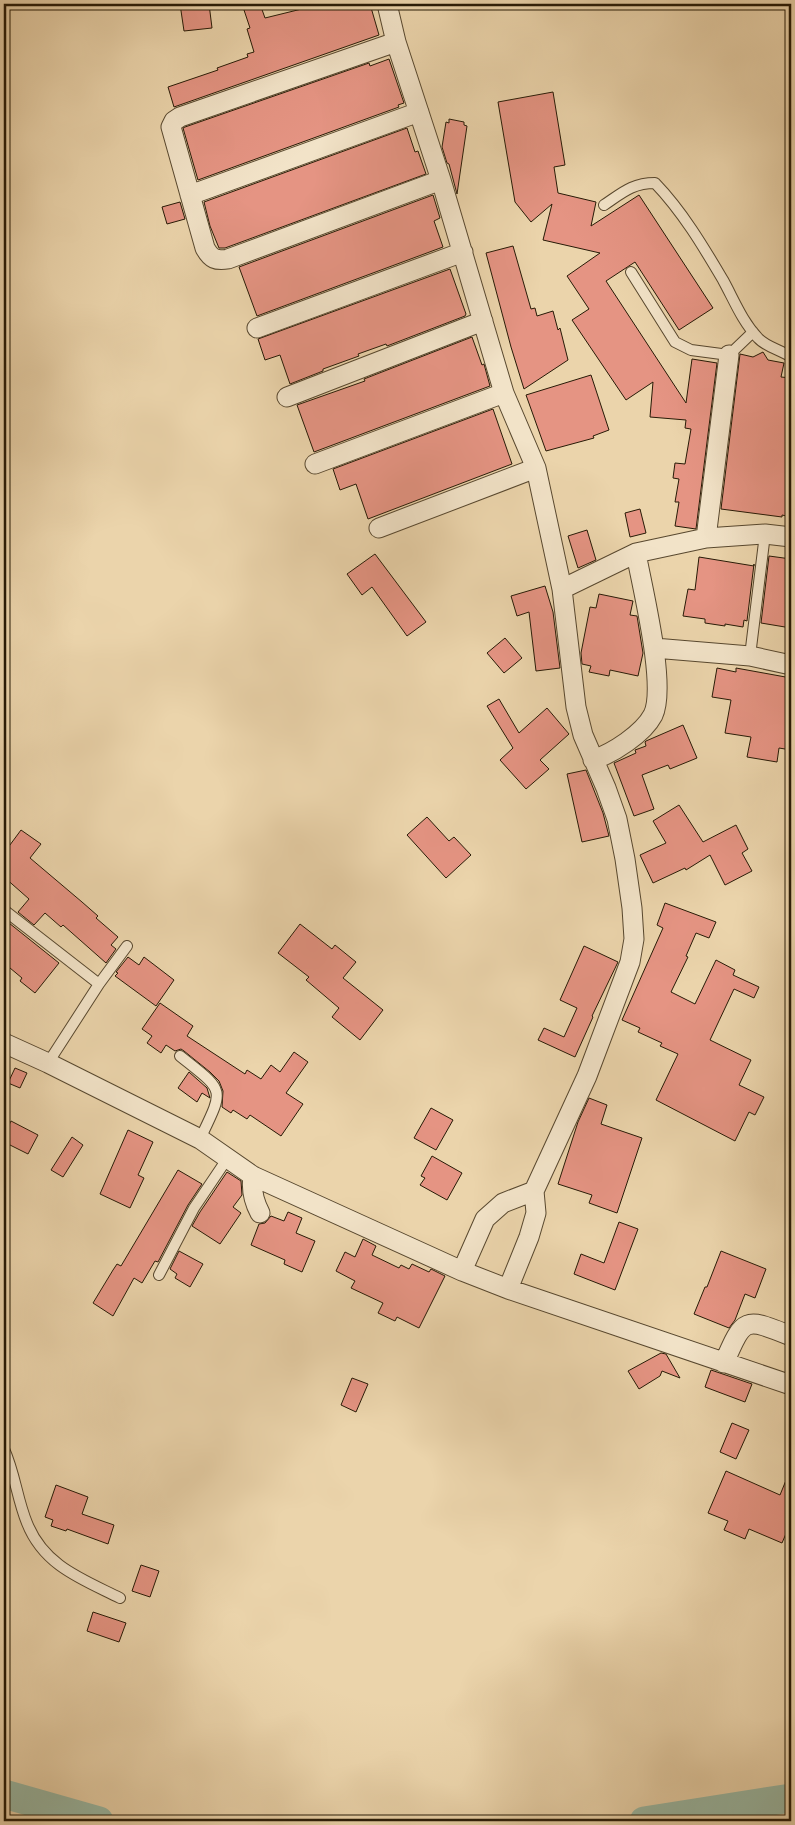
<svg xmlns="http://www.w3.org/2000/svg" width="795" height="1825" font-family="'IM FELL English',serif">
<style>
.lines{fill:none;stroke-linecap:round;stroke-linejoin:round}
.river{stroke:#99b9a5;stroke-width:29}
.building{fill:#e59483;stroke:#271a06}
.lane-casing{stroke:#58482f;stroke-width:12}
.street-casing{stroke:#58482f;stroke-width:21}
.lane{stroke:#f2e3c8;stroke-width:10}
.street{stroke:#f2e3c8;stroke-width:19}
</style>
<rect width="100%" height="100%" fill="#ebd4ab"/>
<filter id="stains"><feTurbulence type="fractalNoise" baseFrequency=".004" numOctaves="4"/><feColorMatrix values="0 0 0 0 .2 0 0 0 0 .09 0 0 0 0 .02 0 0 0 .5 -.17"/></filter>
<radialGradient id="worn" r=".72"><stop offset=".6" stop-color="#630" stop-opacity="0"/><stop offset="1" stop-color="#630" stop-opacity=".3"/></radialGradient>
<g class="lines">
<path class="river" d="M4,1794L99,1821
M644,1821L791,1798"/>
</g>
<path class="building" d="M180,4H209L212,28L184,31Z
M242,4H260L265,18L322,4H370L379,35L174,107L168,87L218,70L217,68L248,57L247,54L254,52L247,29L250,28Z
M389,59L404,103L398,105L399,107L198,180L183,128L185,127L369,63L370,66Z
M553,92L565,165L554,167L558,193L596,202L591,226L639,195L713,308L679,330L635,262L606,281L686,403L692,359L717,363L696,529L675,526L679,502H675L679,479L673,478L675,463L685,464L691,429L685,428L686,420L650,417L653,382L626,400L572,320L589,309L567,276L600,253L543,240L552,204L531,222L515,202L498,102Z
M449,119L464,122V125L467,126L457,194L449,164L447,163L442,147L446,122L449,123Z
M407,128L415,152L418,151L426,174L225,248H219L210,226L204,202Z
M433,195L440,218L434,221L443,247L257,316L239,267Z
M180,202L185,219L167,224L162,207Z
M513,246L531,309L535,308L537,316L553,311L558,330L560,328L568,360L524,389L511,347L486,253Z
M450,269L466,314L465,316L387,346L386,344L358,354L359,356L323,369V371L290,384L280,355L265,360L258,339Z
M472,337L482,365L484,364L490,386L314,452L297,405L365,381L364,379Z
M763,352L768,360L784,363L781,377L791,378V517L782,515V517L721,509L740,354L753,357Z
M591,375L609,430L593,436L594,438L546,451L526,395Z
M493,409L512,464L368,519L356,484L340,490L333,469Z
M640,509L646,533L630,537L625,513Z
M587,530L596,560L578,568L568,536Z
M375,554L426,622L407,636L372,587L362,595L347,574Z
M769,556L791,559V628L761,623Z
M699,557L754,566V564L747,621L744,620L743,627L725,624V626L705,623V619L683,616L688,589L695,590Z
M545,586L553,612L560,668L536,671L529,612L517,616L511,596Z
M599,594L633,601L630,615L637,616L643,653L638,676L610,670L609,676L589,672L591,666L582,664L581,653L590,607L596,608Z
M505,638L522,658L504,673L487,653Z
M717,668L736,672V668L791,678V750L779,748L777,762L747,757L751,737L725,733L731,700L712,697Z
M499,699L519,733L547,708L569,734L540,760L549,769L526,789L500,760L513,748L487,706Z
M683,725L697,758L670,769L668,765L642,775L654,809L634,816L614,763L636,753L635,750L646,746L645,742L646,741Z
M586,770L603,813L609,836L582,842L567,774Z
M679,805L703,842L736,825L748,849L742,853L752,871L725,885L710,855L686,870L685,868L653,883L640,855L666,843L653,821Z
M427,817L449,841L454,837L471,855L446,878L407,835Z
M21,830L41,844L30,858L82,902L98,916L96,918L118,937L111,945L116,949L106,963L63,925L61,927L45,913L34,925L18,912L29,899L4,877V853Z
M665,903L716,922L709,938L696,933L686,956L688,957L671,992L695,1004L716,960L735,970L733,975L759,987L754,998L734,989L710,1040L751,1060L739,1085L764,1097L755,1115L749,1112L735,1141L656,1100L678,1054L660,1046L662,1043L638,1032L640,1028L622,1020L663,928L657,925Z
M4,919L59,963L35,993L20,981L22,978L4,963Z
M300,924L332,949L335,945L356,962L343,978L383,1010L360,1040L332,1017L339,1008L306,980L309,977L278,953Z
M584,946L618,962L592,1016L593,1017L575,1057L538,1040L544,1028L564,1037L577,1008L560,1000Z
M128,957L139,965L144,957L174,980L156,1006L115,976L118,973L116,972Z
M160,1003L193,1026L187,1036L245,1074L247,1070L261,1079L271,1065L280,1072L294,1052L308,1062L286,1093L303,1104L281,1136L250,1115L247,1119L233,1110L231,1113L222,1107L223,1091L219,1081L210,1072L184,1051L181,1049L175,1051L166,1045L161,1053L147,1043L152,1036L142,1029Z
M15,1068L27,1073L20,1088L8,1083Z
M189,1072L207,1088L210,1098L202,1093L197,1102L178,1088Z
M589,1098L607,1105L601,1124L642,1138L617,1213L589,1203L592,1195L558,1184L578,1122Z
M431,1108L453,1120L436,1150L414,1138Z
M11,1121L38,1135L28,1154L4,1142V1135Z
M128,1130L153,1142L138,1175L144,1178L130,1208L100,1194Z
M72,1137L83,1145L63,1177L51,1170Z
M432,1156L462,1173L447,1200L420,1185L425,1178L421,1176Z
M178,1170L202,1184L188,1205L158,1262L155,1261L142,1283L134,1278L113,1316L93,1303L113,1270L117,1264L121,1266Z
M227,1172L241,1181L242,1195L233,1207L241,1213L220,1244L192,1226L200,1212Z
M288,1212L302,1218L296,1233L315,1241L302,1272L284,1264L285,1260L251,1245L259,1224L265,1223L271,1216L284,1221Z
M619,1222L638,1229L615,1290L574,1274L581,1254L604,1263Z
M363,1239L376,1246L372,1255L399,1268L401,1265L409,1269L412,1264L429,1272L431,1269L445,1276L419,1328L397,1317L395,1321L378,1313L383,1303L351,1288L355,1281L336,1271L345,1252L355,1257Z
M179,1251L203,1264L190,1287L175,1278L177,1274L170,1269Z
M721,1251L766,1269L755,1298L745,1294L735,1320L729,1328L694,1314L705,1287H707Z
M661,1353L666,1354L680,1378L662,1371L660,1376L639,1389L628,1371Z
M711,1370L752,1384L745,1402L705,1387Z
M352,1378L368,1384L356,1412L341,1405Z
M732,1423L749,1430L736,1459L720,1452Z
M791,1468V1522L782,1543L749,1529L745,1539L724,1530L728,1521L708,1513L726,1471L780,1495Z
M56,1485L88,1497L82,1514L114,1525L108,1544L67,1529L66,1531L51,1526L53,1520L45,1517Z
M141,1565L159,1571L150,1597L132,1591Z
M93,1612L126,1623L119,1642L87,1631Z"/>
<g class="lines">
<defs>
<path id="lane" d="M604,205C622,193 632,183 655,183C682,211 703,246 723,280C734,300 742,321 758,338C766,347 781,350 791,357
M631,272L675,342L691,350L729,355L753,332
M750,656L765,534
M4,910L99,984
M180,1056C225,1092 225,1087 200,1139
M48,1063L99,984L127,946
M159,1275L194,1208L227,1159
M4,1449C15,1473 17,1499 27,1523C44,1566 82,1579 120,1598"/>
<path id="street" d="M387,4L396,42L441,180L504,393L536,468L562,589L576,707L583,735L606,788L617,819L625,859L632,908L634,939L630,962L587,1076L534,1191L536,1213L529,1237L508,1289
M396,42L180,117L174,121L171,127L205,248C211,259 216,261 228,259L441,180
M190,195L419,112
M257,328L463,252
M729,355L706,538L765,534L791,537
M287,397L483,321
M315,464L504,393
M379,528L536,468
M562,589L636,553L706,538
M654,648L750,656L791,665
M593,760C613,753 643,734 653,715C667,686 642,587 636,553
M4,1043L48,1063L200,1139L253,1176L462,1271L508,1289L791,1385
M253,1176C251,1189 253,1200 260,1213
M462,1271L485,1219L503,1203L534,1191
M724,1363C744,1317 744,1317 791,1336"/>
</defs>
<use href="#lane" class="lane-casing"/>
<use href="#street" class="street-casing"/>
<use href="#lane" class="lane"/>
<use href="#street" class="street"/>
</g>
<rect width="795" height="1825" fill="none" stroke="#ebd4ab" stroke-width="20"/>
<rect x="5" y="5" width="785" height="1815" fill="none" stroke="#271a06" stroke-width="2.5"/>
<rect x="10" y="10" width="775" height="1805" fill="none" stroke="#271a06"/>
<rect width="100%" height="100%" filter="url(#stains)"/>
<rect width="100%" height="100%" fill="url(#worn)"/>
</svg>
